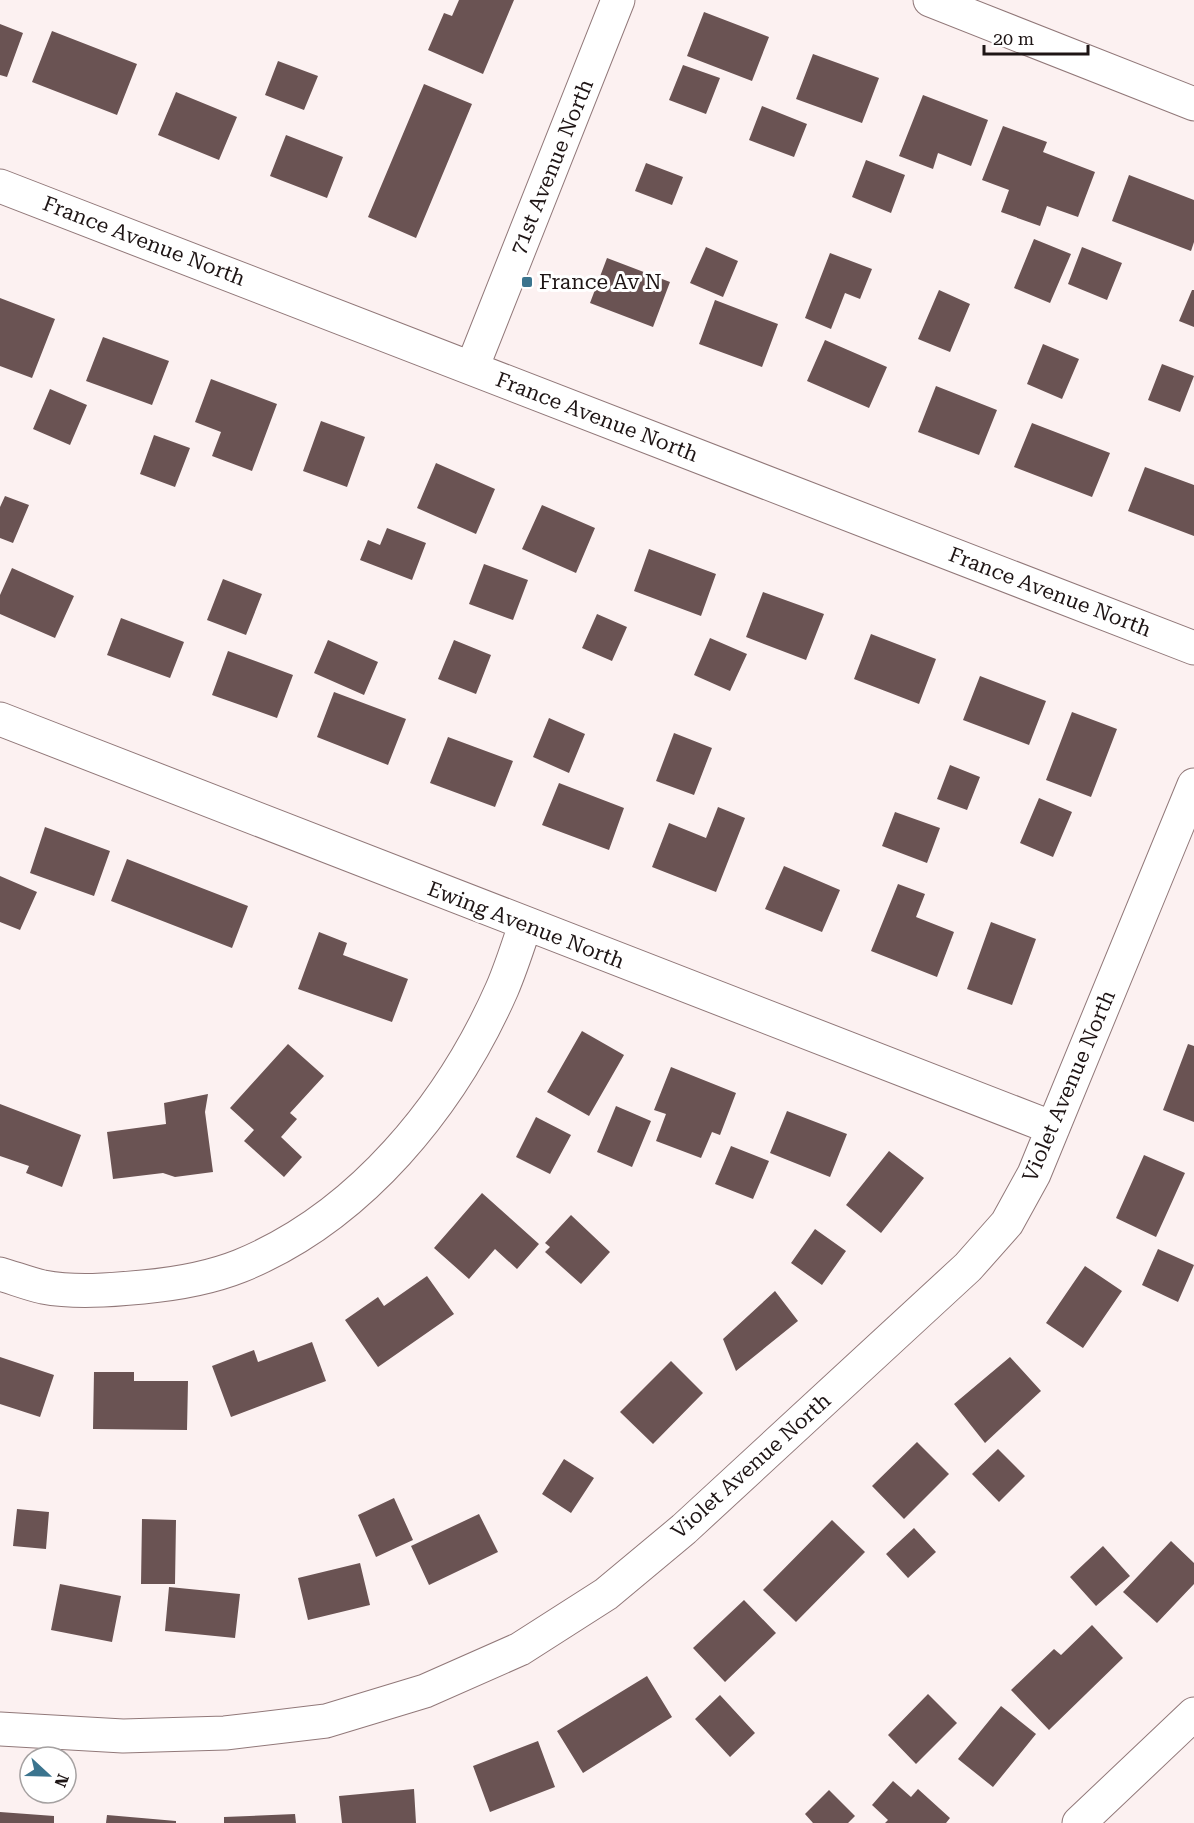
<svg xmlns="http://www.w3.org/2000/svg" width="1194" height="1823" font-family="'Roboto Serif',serif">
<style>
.building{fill:#6a5353}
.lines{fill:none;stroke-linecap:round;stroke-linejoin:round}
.minor-casing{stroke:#917879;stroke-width:35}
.minor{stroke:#fff;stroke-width:33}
.poi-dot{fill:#3b748e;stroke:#fff;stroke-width:2}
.labels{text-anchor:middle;stroke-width:6;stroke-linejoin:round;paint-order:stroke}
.street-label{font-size:21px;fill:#1e1515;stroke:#fff}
.poi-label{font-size:21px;fill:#1e1515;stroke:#fff;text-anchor:start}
</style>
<rect width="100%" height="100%" fill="#fcf1f1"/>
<path class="building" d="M459,0H514L483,74L428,50L444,13L452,16Z
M704,12L769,37L752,81L687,56Z
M0,24L23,33L7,77L0,75Z
M52,31L137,64L117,115L32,82Z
M813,54L879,78L862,123L796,99Z
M278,61L318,76L304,110L265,95Z
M683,65L720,78L706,114L669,100Z
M424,84L472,104L416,238L368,217Z
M176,92L237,117L219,160L158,135Z
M923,95L988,120L971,166L938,153L933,169L899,156Z
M762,106L807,124L794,157L749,140Z
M1003,126L1047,142L1043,152L1095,172L1078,217L1047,206L1040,226L1001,212L1009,190L982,180Z
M286,135L343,157L327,198L270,176Z
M866,160L905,175L891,213L852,197Z
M646,163L683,177L672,205L635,191Z
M1129,175L1194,200V242L1191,251L1112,221Z
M1034,239L1071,254L1050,303L1014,288Z
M706,247L738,261L723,297L690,283Z
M1082,247L1122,263L1107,300L1068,284Z
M830,253L872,269L860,299L845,293L831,329L805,318Z
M607,258L670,282L653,327L590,303Z
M939,290L970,304L950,352L918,339Z
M1192,290H1194V327L1179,321Z
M0,298L55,319L32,378L0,366Z
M715,300L778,324L762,367L699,344Z
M103,337L169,361L152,405L86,381Z
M825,340L887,367L869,408L807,381Z
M1043,344L1079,359L1062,399L1027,384Z
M1162,364L1194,376L1180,412L1148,400Z
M211,379L277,404L252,471L212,456L221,432L195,422Z
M936,386L997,410L979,455L918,432Z
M50,389L87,405L70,445L33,429Z
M321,421L365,437L347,487L303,471Z
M1032,423L1110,453L1092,497L1014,467Z
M154,435L190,448L175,487L140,474Z
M436,463L495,489L476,534L417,508Z
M1145,467L1194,485V536L1128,511Z
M5,496L29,505L13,543L0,538V507Z
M542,505L595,528L576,573L522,549Z
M387,528L426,543L412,580L360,560L368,540L380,545Z
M649,549L716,574L701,616L634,591Z
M484,564L528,580L513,620L469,604Z
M12,568L74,596L55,638L0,614V595Z
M223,579L262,594L246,635L207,620Z
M763,592L824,614L806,660L746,637Z
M597,614L627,627L612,661L582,648Z
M121,618L184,642L170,678L107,655Z
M871,634L936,659L919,704L854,679Z
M710,638L747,654L730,691L694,675Z
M328,640L378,662L364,695L314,673Z
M454,640L491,655L476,694L438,679Z
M228,651L293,675L277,718L212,695Z
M980,676L1046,701L1029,745L963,720Z
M334,692L406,719L388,765L317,737Z
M1072,712L1117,729L1091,797L1046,780Z
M549,718L585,734L569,773L533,757Z
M674,733L712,748L694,795L656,781Z
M448,737L513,761L495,807L430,783Z
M950,765L980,777L967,810L937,799Z
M559,783L624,808L609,850L542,825Z
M1039,798L1072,812L1053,857L1020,843Z
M718,807L745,818L716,892L652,867L669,823L706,838Z
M895,812L940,828L927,863L882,846Z
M45,827L110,851L94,896L30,873Z
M127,859L248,906L232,948L111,901Z
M784,866L840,890L822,932L765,909Z
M0,876L37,892L20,930L0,922Z
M898,884L925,894L916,917L954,932L937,977L871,951Z
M991,922L1036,939L1012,1005L967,989Z
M319,932L347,943L343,955L408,979L392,1022L298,989Z
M582,1031L624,1055L589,1116L547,1092Z
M288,1044L324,1076L290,1113L297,1119L281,1137L302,1157L284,1177L244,1141L254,1130L230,1108Z
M1188,1044L1194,1046V1122L1163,1110Z
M671,1067L736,1093L720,1135L712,1132L701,1158L656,1141L666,1114L654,1110Z
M208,1094L205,1112L213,1172L175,1177L163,1173L113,1179L107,1132L166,1124L164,1103Z
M0,1104L81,1135L62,1187L26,1173L29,1166L0,1156Z
M616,1106L651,1121L632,1167L597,1152Z
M787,1111L847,1134L830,1177L770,1153Z
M536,1117L571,1135L550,1174L516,1157Z
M731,1146L769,1161L753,1199L715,1184Z
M889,1151L924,1178L881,1233L846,1205Z
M1144,1155L1185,1173L1156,1237L1116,1218Z
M482,1193L539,1244L517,1269L495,1249L469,1279L434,1248Z
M571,1215L610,1252L581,1284L545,1252L550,1247L545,1243Z
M815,1229L846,1251L822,1285L791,1263Z
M1158,1249L1194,1265L1178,1302L1142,1285Z
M1085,1266L1122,1291L1083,1348L1046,1323Z
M427,1276L454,1314L378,1367L345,1320L378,1297L384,1306Z
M775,1291L798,1321L736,1371L723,1339Z
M312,1342L326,1381L231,1417L212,1366L254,1350L258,1362Z
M0,1357L54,1375L40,1417L0,1404Z
M1010,1357L1041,1391L985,1443L954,1404Z
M671,1361L703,1393L653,1444L620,1412Z
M94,1372H134V1381H188L187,1430L93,1429Z
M917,1442L949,1474L904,1519L872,1486Z
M998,1449L1025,1476L999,1502L972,1474Z
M564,1459L594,1478L571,1513L542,1494Z
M394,1498L413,1540L376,1557L358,1515Z
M17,1509L49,1512L46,1549L13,1546Z
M479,1514L498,1552L429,1585L411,1546Z
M142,1519L176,1520L175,1584H141Z
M832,1520L865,1552L796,1622L763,1590Z
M914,1528L936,1552L908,1578L886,1554Z
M1171,1541L1194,1563V1584L1157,1623L1123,1592Z
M1103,1546L1130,1576L1096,1606L1070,1577Z
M360,1563L370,1605L308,1620L298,1578Z
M60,1584L121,1596L112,1642L51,1630Z
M169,1587L240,1594L235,1638L165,1631Z
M744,1600L776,1633L725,1682L693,1648Z
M1092,1625L1123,1658L1049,1730L1011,1690L1054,1649L1061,1655Z
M647,1676L672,1717L583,1773L557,1731Z
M928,1694L957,1723L916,1764L888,1735Z
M720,1695L755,1733L730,1757L695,1719Z
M1001,1706L1036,1734L993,1787L958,1759Z
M538,1741L555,1787L490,1812L473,1766Z
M893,1781L911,1797L918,1789L950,1818L946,1823H885L888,1820L872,1805Z
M414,1789L416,1823H342L339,1796Z
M829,1790L855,1816L848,1823H813L805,1814Z
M0,1812L54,1816V1823H0Z
M295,1814L296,1823H224V1817Z
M107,1815L176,1821V1823H106Z"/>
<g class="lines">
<defs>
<path id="minor" d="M930,0L1194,104
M0,186L1194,648
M472,368L618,0
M0,719L1053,1128
M0,1274C14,1278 29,1284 43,1287C75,1293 111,1290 143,1287C175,1284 210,1278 240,1266C360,1217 451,1105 502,989C511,968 518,946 525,925
M0,1729L123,1736L225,1733L326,1721L425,1691L520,1649L606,1594L684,1529L968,1267L1007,1223L1034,1174L1194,785
M1079,1823L1194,1714"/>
</defs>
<use href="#minor" class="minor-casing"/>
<use href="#minor" class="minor"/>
</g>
<rect class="poi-dot" x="521" y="276" width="12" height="12" rx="3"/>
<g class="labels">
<g class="street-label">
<text transform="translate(552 167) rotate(-68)" y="7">71st Avenue North</text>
<text transform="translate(144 241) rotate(21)" y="7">France Avenue North</text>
<text transform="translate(597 417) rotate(21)" y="7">France Avenue North</text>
<text transform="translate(1050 592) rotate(21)" y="7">France Avenue North</text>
<text transform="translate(526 925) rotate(21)" y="7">Ewing Avenue North</text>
<text transform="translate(1069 1086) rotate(-67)" y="7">Violet Avenue North</text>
<text transform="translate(751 1466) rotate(-42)" y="7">Violet Avenue North</text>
</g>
<g class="poi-label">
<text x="539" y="289">France Av N</text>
</g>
</g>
<g transform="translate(48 1775) rotate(112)"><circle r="28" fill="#ffffff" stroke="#a5a1a1" stroke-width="1.5"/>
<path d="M0-4.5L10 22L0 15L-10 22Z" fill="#3b748e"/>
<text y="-9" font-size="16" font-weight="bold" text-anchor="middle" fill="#1e1515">N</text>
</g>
<path d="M984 45v9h104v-9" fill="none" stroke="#1e1515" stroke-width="3"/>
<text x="993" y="45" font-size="18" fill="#1e1515" stroke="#ffffff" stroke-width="4.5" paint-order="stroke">20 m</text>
</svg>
